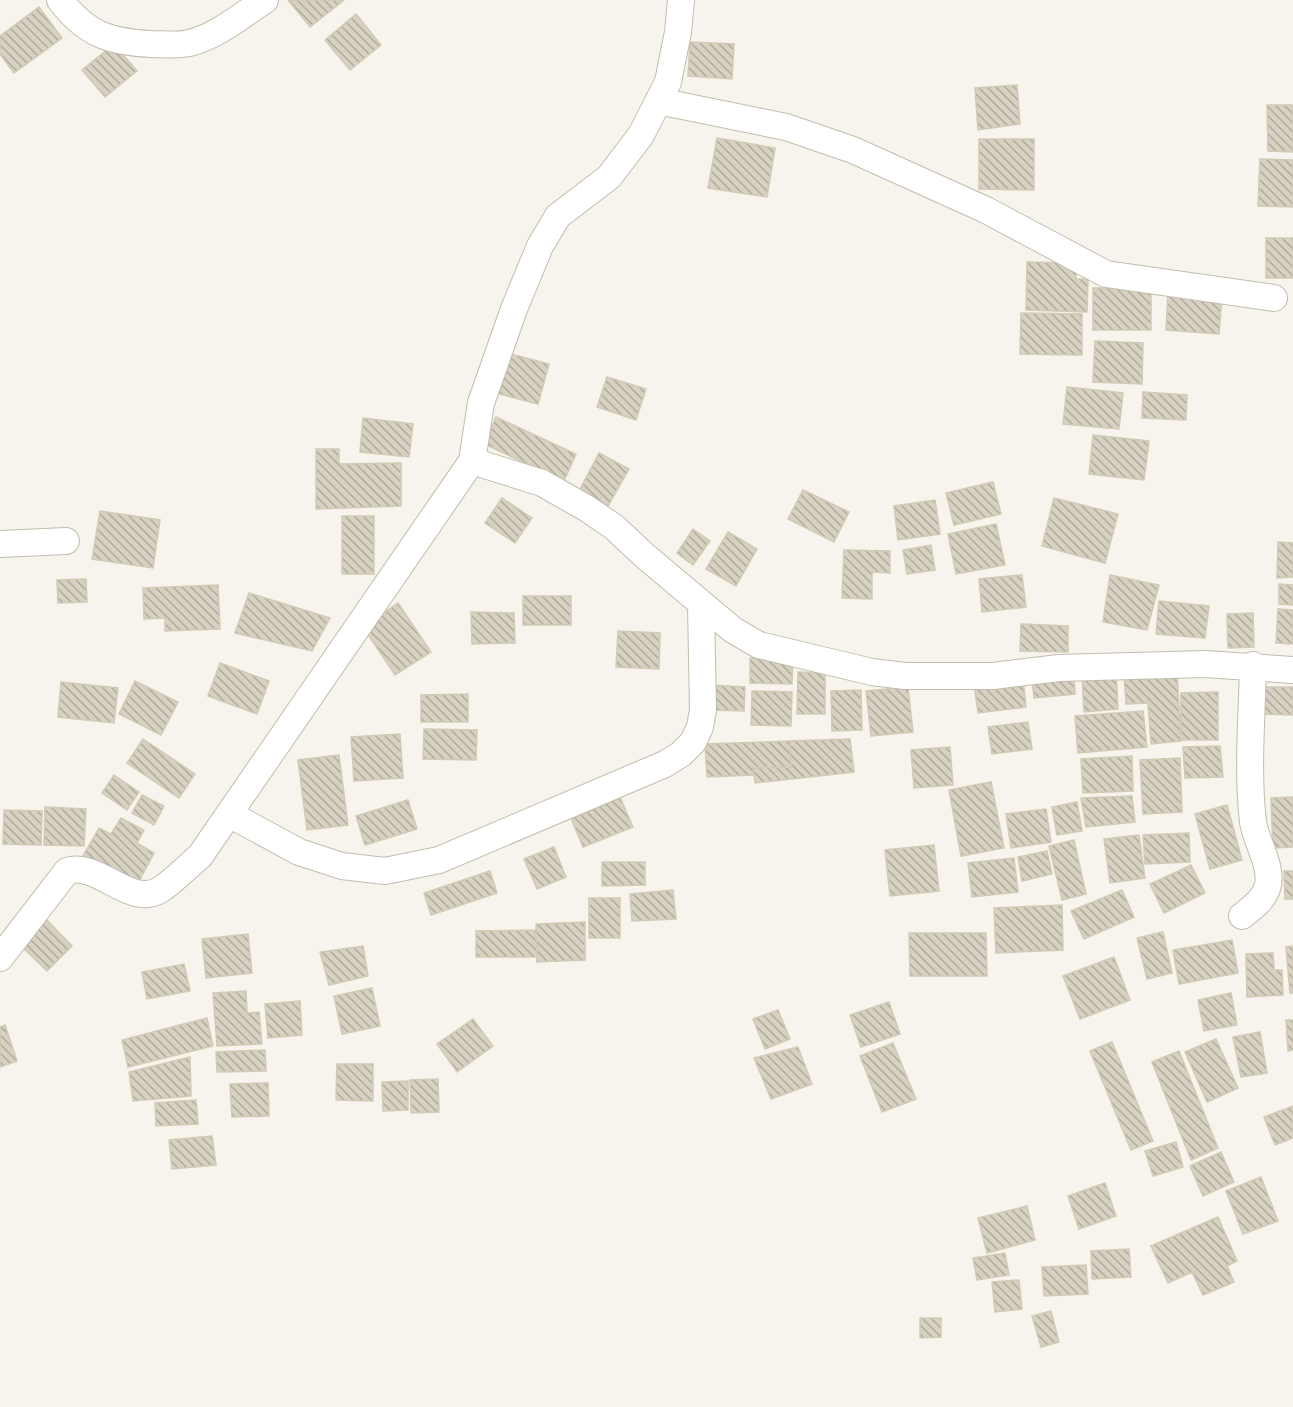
<svg xmlns="http://www.w3.org/2000/svg" width="1293" height="1407" font-family="'Roboto Condensed',sans-serif">
<style>
.building{fill:url(#building-back-hatch);stroke:#d2cab5;stroke-width:1.5}
.lines{fill:none;stroke-linecap:round;stroke-linejoin:round}
.street-casing{stroke:#c1bdae;stroke-width:28}
.street{stroke:#fff;stroke-width:26}
</style>
<defs>
<pattern id="building-back-hatch" width="6" height="6" patternUnits="userSpaceOnUse" patternTransform="scale(1.5)"><rect width="6" height="6" fill="#d7d1c1"/><path d="M-1 5l2 2M0 0l6 6M5-1l2 2" fill="none" stroke="#b0ab9e"/></pattern>
</defs>
<rect width="100%" height="100%" fill="#f6f4ec"/>
<path class="building" d="M288,0H344L310,27Z
M39,7L62,38L14,73L0,54V36Z
M356,14L381,45L350,70L325,40Z
M690,42L734,44L732,79L688,76Z
M114,44L137,71L105,97L82,70Z
M1017,85L1020,124L978,130L975,88Z
M1267,105H1293V152L1268,151Z
M717,138L775,148L767,197L708,188Z
M979,139H1034V190L979,189Z
M1260,159L1293,160V207L1258,206Z
M1266,238H1293V278H1266Z
M1027,262L1076,263V279H1088L1087,312L1026,310Z
M1093,288H1151V330H1093Z
M1168,291L1222,295L1219,334L1166,330Z
M1021,313L1082,314V355L1020,354Z
M1095,341L1143,343L1142,384L1093,382Z
M503,352L549,364L538,404L492,392Z
M607,377L646,389L636,420L597,407Z
M1067,387L1123,393L1119,429L1063,424Z
M1143,392L1187,395L1186,420L1142,418Z
M496,417L576,454L564,481L484,444Z
M363,418L413,424L409,457L360,452Z
M1093,435L1149,441L1144,480L1089,474Z
M316,449H339V464L401,463V506L316,509Z
M599,453L629,469L608,506L579,491Z
M993,482L1001,514L954,525L946,493Z
M803,490L849,512L834,542L788,519Z
M502,498L532,518L515,543L485,523Z
M1054,498L1118,514L1105,563L1042,546Z
M935,500L940,534L898,540L894,506Z
M100,511L160,520L153,568L92,559Z
M342,516H374V574H342Z
M996,524L1005,565L956,574L948,534Z
M693,529L710,541L693,565L677,553Z
M728,532L757,549L736,586L706,569Z
M1278,542L1293,543V577L1277,578Z
M931,545L935,570L907,574L903,550Z
M844,550L890,551V573L872,572V599L842,598Z
M1022,575L1026,607L982,612L979,579Z
M1110,575L1159,585L1147,630L1103,622Z
M86,579L87,602L58,603L57,580Z
M1279,584L1293,585V605L1279,604Z
M218,585L220,629L165,631V618L144,619L143,588Z
M249,593L330,618L312,651L235,633Z
M523,596H571V625H523Z
M1159,601L1209,606L1205,638L1156,634Z
M398,603L431,652L395,675L363,627Z
M1278,609L1293,610V644L1276,643Z
M471,612L514,613L515,643L472,644Z
M1253,613L1254,647L1228,648L1227,614Z
M1021,624L1068,626V652L1020,651Z
M618,631L660,633L659,669L616,667Z
M750,658L793,660L792,684L750,683Z
M220,663L269,681L257,714L208,696Z
M1177,671L1181,741L1151,744L1148,703L1126,704L1124,675Z
M798,672L825,673V714H797Z
M1116,672L1118,709L1084,712L1082,675Z
M1074,675L1075,694L1034,698L1032,679Z
M1023,678L1026,707L978,713L974,684Z
M135,681L178,702L161,735L119,714Z
M61,682L118,688L114,723L58,717Z
M712,685L745,687L744,711L711,710Z
M908,687L913,732L871,736L866,691Z
M1263,687H1293V715L1262,714Z
M861,690L862,730L832,731L831,691Z
M752,691L792,692L791,726L751,725Z
M1218,692V740H1181V693Z
M468,694V722H421V695Z
M1143,711L1147,747L1078,753L1075,716Z
M1028,722L1032,749L992,754L988,727Z
M424,729L477,730L476,760L423,759Z
M400,734L403,778L354,781L351,737Z
M143,739L195,774L179,798L127,763Z
M850,739L854,772L755,783L753,768L791,767L790,741Z
M790,741L791,767L753,768L754,775L707,777L705,744Z
M1220,746L1223,777L1185,778L1183,747Z
M950,747L953,785L914,788L911,750Z
M339,755L348,825L307,830L298,760Z
M1132,756L1133,791L1083,793L1081,759Z
M1180,758L1182,812L1143,814L1140,760Z
M114,775L139,792L127,810L102,793Z
M991,782L1004,848L961,856L949,790Z
M142,795L164,806L154,825L132,813Z
M619,795L633,827L583,847L570,816Z
M1132,796L1135,822L1086,827L1081,798Z
M1293,797V847L1273,848L1271,798Z
M408,800L417,829L365,845L356,816Z
M1077,802L1082,831L1057,835L1052,807Z
M1227,805L1242,860L1210,869L1195,814Z
M45,807L86,809L84,846L44,845Z
M1046,809L1051,842L1011,848L1006,814Z
M4,810L42,811L41,845L3,844Z
M121,818L144,830L137,843L154,853L137,885L83,856L99,828L111,834Z
M1189,833L1190,862L1145,864L1143,835Z
M1139,835L1145,878L1110,883L1104,839Z
M1074,840L1086,894L1062,900L1049,846Z
M934,845L939,891L890,896L885,850Z
M554,847L566,877L537,889L524,859Z
M1047,851L1052,874L1022,881L1018,857Z
M1014,858L1018,892L972,897L968,863Z
M602,862H645V885L602,886Z
M1191,865L1205,893L1164,913L1150,884Z
M490,871L497,893L431,915L424,893Z
M1284,871H1293V899H1285Z
M673,890L676,919L632,921L630,894Z
M1122,890L1134,917L1084,939L1071,911Z
M589,898H620V938H589Z
M1062,905L1063,950L996,953L994,908Z
M44,917L72,946L47,971L18,943Z
M585,922V960L537,962L536,924Z
M536,930L537,957H476V931Z
M1163,932L1172,973L1147,979L1137,938Z
M909,933H986L987,976H910Z
M248,934L252,973L206,978L202,939Z
M1232,940L1238,973L1179,984L1173,950Z
M363,946L368,976L329,985L320,952Z
M1293,946V993H1290L1286,947Z
M1273,953L1274,970H1282L1283,995L1247,997L1246,954Z
M1114,957L1130,1000L1080,1019L1063,976Z
M184,964L190,991L147,999L142,972Z
M372,988L380,1026L342,1034L334,996Z
M246,991L247,1013L259,1012L262,1044L217,1046L213,993Z
M1231,993L1237,1025L1204,1031L1198,1000Z
M300,1001L302,1035L268,1038L265,1004Z
M889,1002L900,1034L861,1047L850,1015Z
M778,1010L790,1039L765,1049L753,1019Z
M207,1018L213,1046L128,1067L122,1040Z
M473,1019L493,1046L457,1072L437,1044Z
M1286,1020H1293V1050L1288,1051Z
M5,1025L17,1061L0,1067V1027Z
M1260,1032L1267,1073L1241,1077L1233,1037Z
M1216,1039L1238,1088L1207,1102L1185,1052Z
M1112,1042L1153,1141L1131,1150L1090,1051Z
M893,1043L916,1099L882,1112L860,1056Z
M798,1047L812,1084L771,1099L754,1058Z
M265,1050L266,1071L217,1072L216,1052Z
M1179,1051L1218,1148L1191,1160L1152,1062Z
M190,1057L191,1096L133,1101L129,1072Z
M337,1064H373V1101L336,1100Z
M438,1079L439,1112L411,1113L410,1080Z
M408,1081V1110L383,1111L382,1082Z
M268,1083L269,1116L232,1117L230,1084Z
M196,1100L198,1124L156,1126L155,1103Z
M1293,1106V1138L1275,1145L1264,1117Z
M212,1136L216,1165L172,1169L169,1140Z
M1176,1142L1183,1167L1153,1176L1145,1151Z
M1221,1152L1234,1182L1203,1196L1190,1166Z
M1261,1177L1278,1221L1243,1234L1226,1191Z
M1105,1183L1116,1216L1079,1229L1068,1196Z
M1027,1206L1035,1240L987,1253L978,1218Z
M1218,1217L1237,1261L1227,1266L1234,1282L1203,1295L1192,1272L1168,1283L1151,1246Z
M1129,1249L1131,1277L1092,1279L1091,1251Z
M1005,1253L1009,1275L977,1280L973,1258Z
M1086,1265L1088,1294L1044,1296L1042,1267Z
M1019,1280L1022,1309L995,1312L992,1282Z
M1051,1311L1059,1342L1041,1347L1032,1316Z
M920,1318H941V1337L920,1338Z"/>
<g class="lines">
<defs>
<path id="street" d="M60,0C86,34 109,42 151,44C163,44 177,46 189,43C216,37 242,15 265,0
M658,101L786,127L853,150L986,210L1106,274L1274,298
M472,461L542,483L586,508L614,527L645,556L733,630L759,645L872,672L905,676H993L1059,668L1205,664L1293,670
M0,544L66,541
M229,814L299,852L342,866L385,871L439,860L665,764L681,754L693,742L700,727L703,710L701,604
M1242,916C1252,908 1265,899 1268,885C1272,865 1256,842 1253,822C1247,771 1252,717 1253,665
M0,958L67,871C99,861 129,908 160,890C174,881 187,867 200,856L472,461L481,403L514,309L540,246L558,216L609,177L641,135L668,82L678,32L681,0"/>
</defs>
<use href="#street" class="street-casing"/>
<use href="#street" class="street"/>
</g>
</svg>
